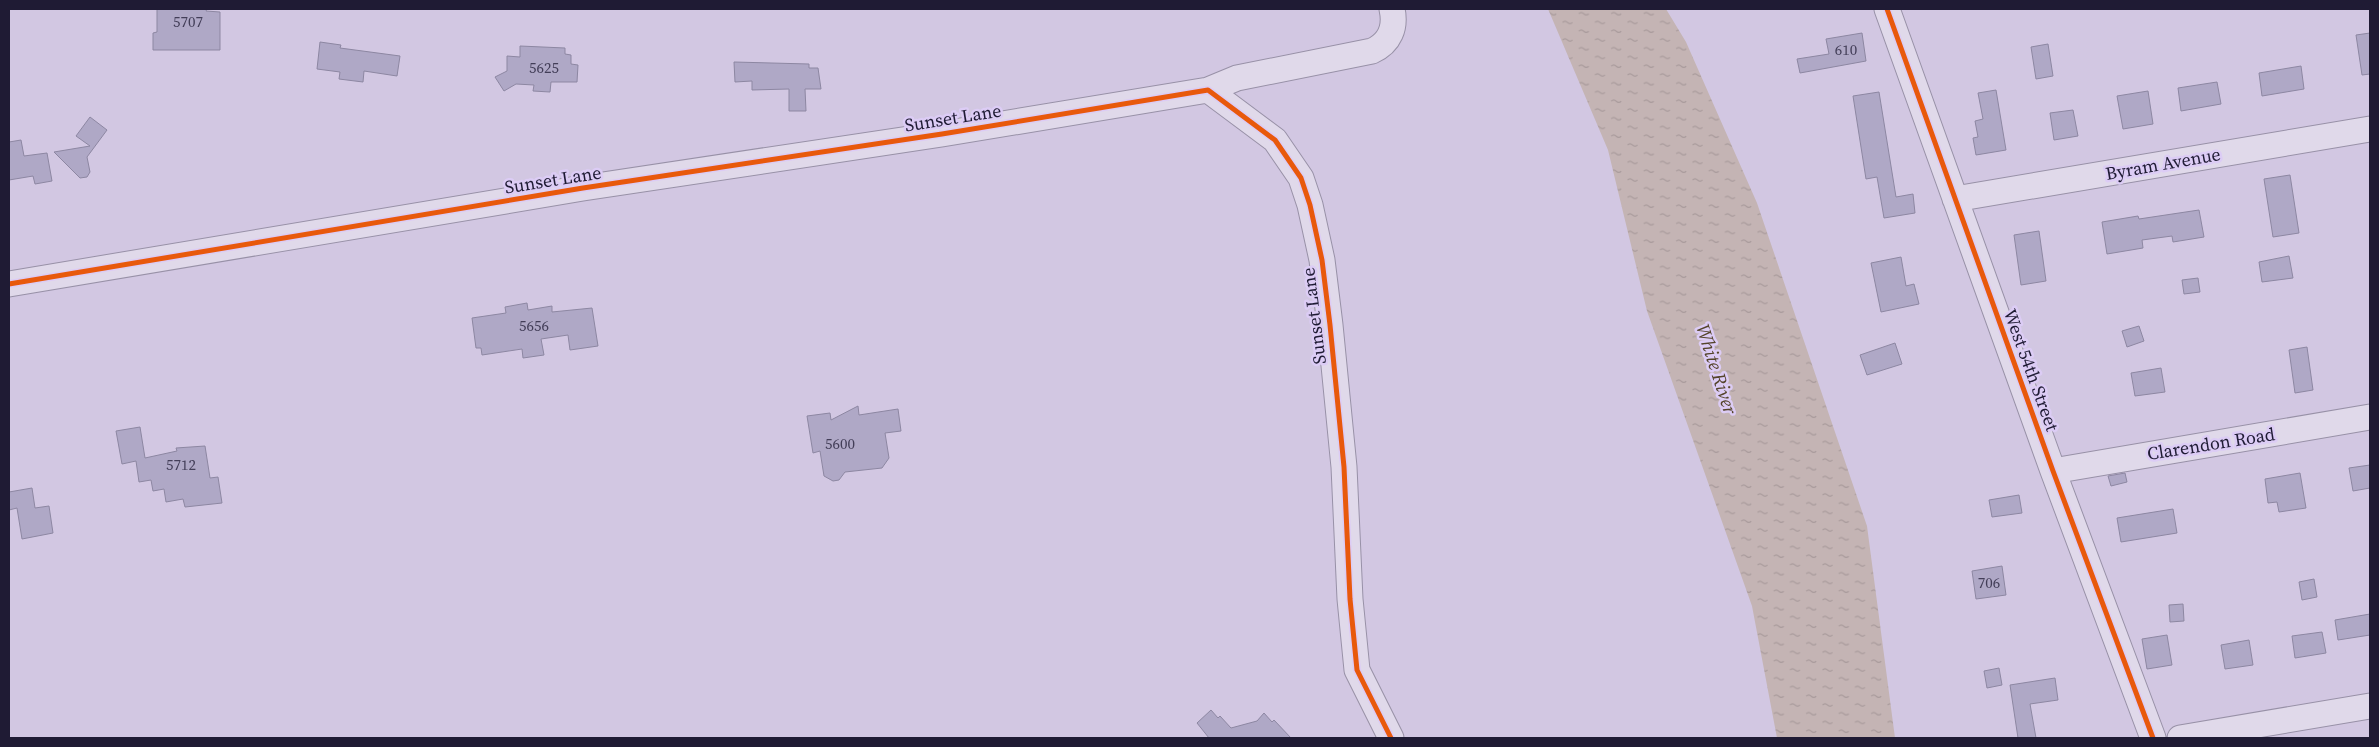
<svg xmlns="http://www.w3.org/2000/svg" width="2379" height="747" font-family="'Source Serif 4',serif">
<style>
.water{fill:url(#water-ripples)}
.building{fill:#afa8c6;stroke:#8d87a2}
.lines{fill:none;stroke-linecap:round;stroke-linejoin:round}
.minor-casing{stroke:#9891a7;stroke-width:27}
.minor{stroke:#e0d9ea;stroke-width:25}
.cycleway-casing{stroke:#dcccf5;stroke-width:8}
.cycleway{stroke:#e8590c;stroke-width:5}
.labels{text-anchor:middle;stroke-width:5;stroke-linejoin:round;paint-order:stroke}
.number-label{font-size:15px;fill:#433e58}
.street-label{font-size:18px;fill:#1f1b34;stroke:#dcccf5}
.water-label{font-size:19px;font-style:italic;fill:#54442a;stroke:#dcccf5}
</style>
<defs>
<pattern id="water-ripples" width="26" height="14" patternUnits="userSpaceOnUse" patternTransform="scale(1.25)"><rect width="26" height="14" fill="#c4b4b4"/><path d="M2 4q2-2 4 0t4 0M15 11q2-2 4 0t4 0" fill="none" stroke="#a89a9b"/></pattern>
</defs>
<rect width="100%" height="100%" fill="#d2c7e2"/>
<path class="water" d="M1548,9H1666L1686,42L1757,203L1867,526L1895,738H1777L1752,606L1647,311L1608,150Z"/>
<path class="building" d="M157,9H207L206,11L220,12V50H153V33L157,32Z
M1862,33L1866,61L1800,73L1797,59L1829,54L1826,39Z
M2370,33V74L2362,75L2356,35Z
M320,42L341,45L340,48L400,56L397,76L364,71L363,82L339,79L340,72L317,69Z
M2048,44L2053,76L2036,79L2031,47Z
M520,46L565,48V54L571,55V64L578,65L577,82H551L550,92L533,91L534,85L516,84L504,91L495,77L507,71V56L520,57Z
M734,62L809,64V68H818L821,89H805L806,111H789V89L752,90V81L735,82Z
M2301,66L2304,89L2262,96L2259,73Z
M2217,82L2221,104L2181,111L2178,88Z
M1996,90L2006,150L1976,155L1973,138L1978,137L1975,121L1983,119L1978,93Z
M2148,91L2153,124L2123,129L2117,96Z
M1879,92L1896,197L1913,194L1915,213L1884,218L1877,177L1866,179L1853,96Z
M2073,110L2078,136L2054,140L2050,113Z
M90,117L107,130L87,157L90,172L87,177L80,178L54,152L90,146L76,136Z
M21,140L24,156L47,153L52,181L35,184L33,176L9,180V142Z
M2290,175L2299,233L2273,237L2264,179Z
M2199,210L2204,237L2173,242L2172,236L2142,240L2143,248L2107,254L2102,222L2138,216L2139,219Z
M2039,231L2046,281L2021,285L2014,235Z
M2289,256L2293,278L2262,282L2259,262Z
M1901,257L1906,286L1914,284L1919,304L1881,312L1871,263Z
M2198,278L2200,292L2184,294L2182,280Z
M527,303L528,310L552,306V312L592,308L598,346L570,350L568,335L541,339L544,355L523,358L522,349L482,355L481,348H476L472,318L506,313L505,307Z
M2139,326L2144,341L2127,347L2122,331Z
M1895,343L1902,364L1867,375L1860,355Z
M2307,347L2313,390L2295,393L2289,350Z
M2161,368L2165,392L2135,396L2131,373Z
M858,406L859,415L898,409L901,431L885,433L889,458L882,468L845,472L839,480L833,481L824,476L820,451L813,453L807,416L830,413L831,420Z
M140,427L145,458L177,451L176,448L205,446L210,478L218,477L222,503L185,507L183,499L166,502L164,489L153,491L151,480L139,482L136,461L122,464L116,431Z
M2370,465V488L2353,491L2349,468Z
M2125,473L2127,482L2111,486L2108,476Z
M2300,473L2306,508L2279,512L2277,502L2268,503L2265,479Z
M32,488L35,508L49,506L53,533L22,539L17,508L9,510V492Z
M2019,495L2022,513L1992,517L1989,500Z
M2173,509L2177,533L2121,542L2117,518Z
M2002,566L2006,595L1976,599L1972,571Z
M2314,579L2317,597L2302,600L2299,582Z
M2183,604L2184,621L2170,622L2169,605Z
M2370,614V635L2338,640L2335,620Z
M2322,632L2326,653L2295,658L2292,636Z
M2167,635L2172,665L2147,669L2142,639Z
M2249,640L2253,665L2225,669L2221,645Z
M1999,668L2002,685L1987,688L1984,671Z
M2055,678L2058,700L2030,704L2036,738H2018L2010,685Z
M1211,710L1218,718L1220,716L1231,728L1257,721L1264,713L1272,722L1274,720L1291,738H1209L1197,723Z"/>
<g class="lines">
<defs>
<path id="minor" d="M1887,9L2053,471L2153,738
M1208,90L1275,140L1301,178L1310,205L1322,260L1330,325L1344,467L1350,599L1357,670L1391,738
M1955,199L2370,129
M9,284L583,188L942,134L1208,90L1237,78L1372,51C1390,43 1396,27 1392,9
M2053,471L2370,417
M2180,738L2370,706"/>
</defs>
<use href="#minor" class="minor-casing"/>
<use href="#minor" class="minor"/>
<defs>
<path id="cycleway" d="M1887,9L2053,471L2153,738
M9,284L583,188L942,134L1208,90L1275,140L1301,178L1310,205L1322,260L1330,325L1344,467L1350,599L1357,670L1391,738"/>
</defs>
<use href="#cycleway" class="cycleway-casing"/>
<use href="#cycleway" class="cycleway"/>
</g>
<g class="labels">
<g class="number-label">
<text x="188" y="27">5707</text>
<text x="1846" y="55">610</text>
<text x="544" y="73">5625</text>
<text x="534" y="331">5656</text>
<text x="840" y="449">5600</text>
<text x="181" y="470">5712</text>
<text x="1989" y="588">706</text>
</g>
<g class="street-label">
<text transform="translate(953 118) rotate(-9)" y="6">Sunset Lane</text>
<text transform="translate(2163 164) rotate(-10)" y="6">Byram Avenue</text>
<text transform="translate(553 180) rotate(-9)" y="6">Sunset Lane</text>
<text transform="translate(1314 316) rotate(-97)" y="6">Sunset Lane</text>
<text transform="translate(2031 370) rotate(70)" y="6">West 54th Street</text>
<text transform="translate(2211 444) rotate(-9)" y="6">Clarendon Road</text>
</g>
<g class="water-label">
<text transform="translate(1717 369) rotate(72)" y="7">White River</text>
</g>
</g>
<rect width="2379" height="747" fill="none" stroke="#1f1b34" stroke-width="20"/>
</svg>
